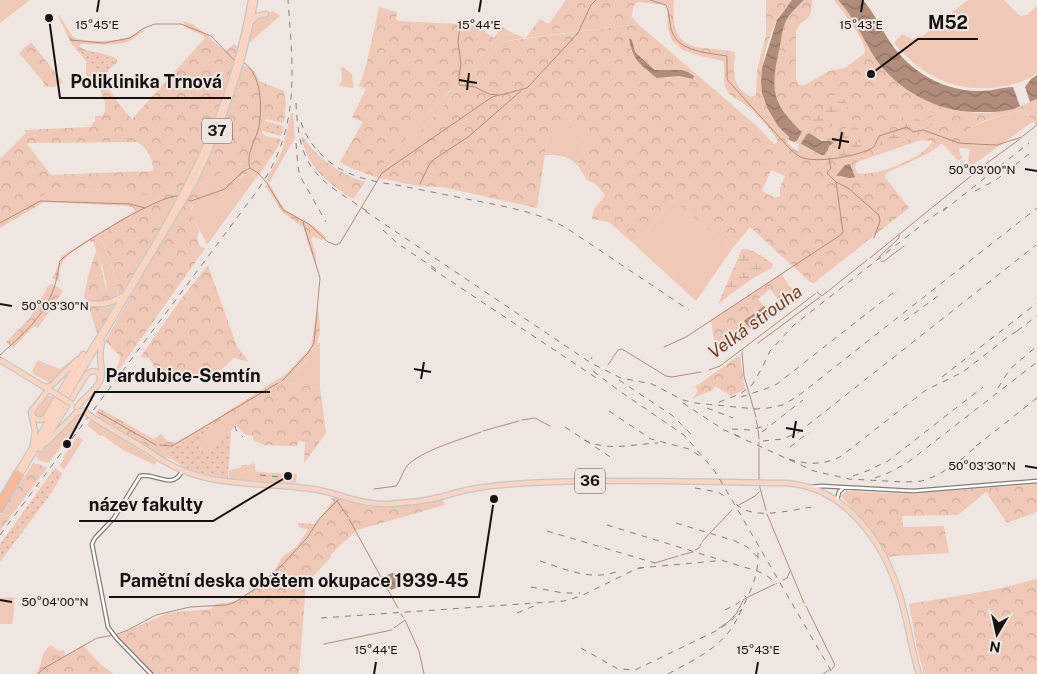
<svg xmlns="http://www.w3.org/2000/svg" width="1037" height="674" font-family="'Public Sans',sans-serif">
<style>
.grass{fill:#f0c8b7}
.forest{fill:url(#forest-crowns);fill-rule:evenodd}
.wetland{fill:url(#wetland-marsh)}
.park{fill:url(#park-dots)}
.water{fill:url(#water-waves)}
.lines{fill:none;stroke-linecap:round;stroke-linejoin:round}
.stream{stroke:#b28c7b;stroke-width:1}
.minor-casing{stroke:#857c79;stroke-width:5}
.major-casing{stroke:#c7c6c6;stroke-width:7}
.highway-casing{stroke:#c7c6c6;stroke-width:8}
.minor{stroke:#fff;stroke-width:2.5}
.major{stroke:#fcd4c2;stroke-width:4.5}
.highway{stroke:#fab89a;stroke-width:5}
.rail{stroke:#857f7d;stroke-width:1;stroke-dasharray:6 6;stroke-linecap:butt}
.major-bridge-casing{stroke:#c7c6c6;stroke-width:7;stroke-linecap:butt}
.major-bridge{stroke:#fcd4c2;stroke-width:4.5}
.ticks{fill:none;stroke:#151211;stroke-width:2}
.labels{text-anchor:middle;stroke-width:4;stroke-linejoin:round;paint-order:stroke}
.shield{fill:#efe6e2;stroke:#565250;stroke-width:1}
.shield-label{font-size:15px;font-weight:bold;fill:#151211}
.water-label{font-size:18px;font-style:italic;fill:#743f27;stroke:#efe6e2}
.ticks-label{font-size:12px;text-anchor:middle;fill:#151211;stroke:#efe6e2;stroke-width:4;stroke-linejoin:round;paint-order:stroke}
.leader{fill:none;stroke:#151211;stroke-width:2}
.callout-dot{fill:#151211;stroke:#efe6e2;stroke-width:2}
.callout-label{font-size:18px;text-anchor:middle;font-weight:bold;fill:#151211;stroke:#efe6e2;stroke-width:4;stroke-linejoin:round;paint-order:stroke}
</style>
<defs>
<pattern id="forest-crowns" width="20" height="18" patternUnits="userSpaceOnUse" patternTransform="scale(1.25)"><rect width="20" height="18" fill="#f0c8b7"/><path d="M2 6a3 3 0 1 1 6 0M12 15a3 3 0 1 1 6 0" fill="none" stroke="#cdab9c"/></pattern>
<pattern id="wetland-marsh" width="20" height="14" patternUnits="userSpaceOnUse" patternTransform="scale(1.25)"><rect width="20" height="14" fill="#f0c8b7"/><path d="M1 5h8M5 5V1M11 12h8M15 12V8" fill="none" stroke="#cdab9c"/></pattern>
<pattern id="park-dots" width="8" height="8" patternUnits="userSpaceOnUse" patternTransform="scale(1.25)"><rect width="8" height="8" fill="#f0c8b7"/><path d="M2 2h.1M6 6h.1" fill="none" stroke="#cdab9c" stroke-width="1.8" stroke-linecap="round"/></pattern>
<pattern id="water-waves" width="16" height="10" patternUnits="userSpaceOnUse" patternTransform="scale(1.25)"><rect width="16" height="10" fill="#b28c7b"/><path d="M0 5q4-4 8 0t8 0" fill="none" stroke="#907163"/></pattern>
</defs>
<rect width="100%" height="100%" fill="#efe6e2"/>
<path class="grass" d="M0,0H30L0,23Z
M968,0H1004L1020,16L1027,15L1037,6V73C1025,82 1013,85 998,87C955,93 922,76 894,43L902,34L912,39L924,35Z
M273,11L280,16L248,44L254,20Z
M632,17L638,24L526,38L530,32Z
M515,34L524,38L501,42L378,178L372,176L499,36Z
M343,67L352,74L353,85L354,86L353,88L339,86L342,81L341,68Z
M1024,109L1032,122L970,167L968,159L970,150L966,148H958C959,122 1006,116 1024,109Z
M291,113H293L295,138L269,183L266,180L282,151Z
M550,118L578,131L586,141L578,160L579,167C568,155 560,155 545,155Z
M238,163L242,165C241,178 215,193 202,195L196,190V187Z
M250,173L256,178L207,245C203,234 195,224 190,212L195,204L223,194L243,175Z
M82,189C98,191 113,191 129,193C141,194 151,197 164,196L144,207L135,205L46,200L0,224V220C26,204 50,187 82,189Z
M673,200L732,249L696,301L635,245Z
M99,237C107,246 120,287 117,297L111,300L108,296L103,269L93,242Z
M318,343H320V388L284,382L303,365Z
M80,354L52,384L33,374L32,371L38,360L60,369Z
M47,395L56,397L45,416L40,419L36,417L34,410Z
M78,413L85,416L48,463L39,460L36,457L38,453Z
M227,417L236,424L231,431L205,452L196,441L210,428V426Z
M91,419L157,461L155,465L123,450L102,435L100,436L87,425Z
M78,436L83,440L64,470L60,465L64,459L63,457Z
M252,463L255,464V469L257,472L297,474L296,483L229,479V470L240,468L242,465H250Z
M14,597V610L12,624H0V598Z"/>
<path class="forest" d="M566,0H674C672,24 674,45 702,48C713,49 724,49 734,52L735,55C732,73 733,89 752,97L756,95L757,70L766,35V0H792C787,6 781,12 778,18C765,43 755,82 767,109C773,120 781,128 789,137L790,139L787,143L797,151H798L799,144L794,143L798,141L802,132C793,123 783,114 777,102C769,85 779,37 786,21C790,13 799,6 804,0H812C812,26 802,14 796,32V79L799,85H805L829,71L845,68L865,53C866,39 842,11 834,0H838C854,17 863,39 876,58C905,102 962,122 1012,109C1020,107 1029,103 1037,99V126L1032,122L1024,109C1003,117 969,118 959,143C957,148 961,154 962,158L958,161L944,145L942,144L927,154L886,173L885,177L909,208L814,283L810,282L750,227L732,249L673,200L635,245L609,222L592,219L594,209L605,196L598,186L586,179L579,167L578,160L586,141L578,131L550,119L537,208L442,187L419,186L378,178L501,42L638,24L759,128L774,144L778,142C773,131 757,114 747,106C740,100 729,97 726,89C722,79 726,70 723,61C704,56 673,55 668,29C666,21 669,13 667,5L638,2L634,5L631,19L530,32L540,19L549,24ZM629,39L632,40L635,52L656,70L688,72L693,79L679,76L665,78L640,64L631,51ZM806,135C816,136 823,141 834,143L829,146L828,150L824,155H821L803,146L801,144ZM921,140L932,141C927,157 872,178 857,173L855,166L857,162ZM771,170L785,176L780,188V196L775,198L762,191Z
M379,7L397,12L396,19L399,21L476,25L494,38L502,27L515,34L499,36L496,39L372,176L349,167L340,162L363,122L352,117L366,89L359,86L367,62Z
M59,15L73,37C84,43 116,42 128,37C134,35 139,31 146,29C142,32 138,36 133,39C121,47 96,44 82,44L79,46C88,54 104,51 117,59V62L105,74L104,82L122,108L132,119L204,39V36L186,28L183,21L195,25L194,26C207,32 215,45 226,51L234,44L238,47C235,63 229,79 223,94C199,166 159,231 120,295L118,296C118,283 108,247 99,237L93,242L89,241C73,252 55,259 60,282L52,278C58,273 57,261 63,255L135,211L134,208L128,206L44,202L0,228V224L33,204L46,200L136,205L144,207L163,197L82,189L63,190L42,196L0,220V159L26,133L24,130L90,127L95,121V116H102L105,112V102L101,92L86,74V61L71,43L58,16ZM137,142C147,147 154,161 153,171L51,175L27,144L28,143Z
M31,42L63,82L54,87L43,86L44,83L19,53Z
M243,65C253,68 256,72 259,81L284,91L286,104L284,122L283,123L266,119L262,133C268,140 274,135 281,140L279,145L257,178L252,174H243L226,192L192,206L190,212L199,231L197,239L200,246L205,248L204,250L109,384C111,374 120,365 120,356L105,341L196,182L227,114ZM238,163L242,164C241,178 215,193 202,195L196,190V187Z
M301,137H303C319,160 339,173 365,182L354,198H351C325,180 309,169 301,137Z
M269,183L284,209L315,227L326,237L322,240L313,237L311,239L316,255V265L307,241L304,228L282,212L267,188L264,187Z
M96,251C103,266 103,288 111,300L89,302L84,297L88,276Z
M208,265L237,347L249,362L234,358L222,369L207,376L197,378L158,377L153,364L149,358L140,357L141,356L181,299Z
M781,274L798,298L785,308L770,289L758,299L773,316L715,348L711,320Z
M53,284L63,291L38,328L34,326L13,348L6,342L30,318L49,285Z
M116,302L98,333H97L89,308Z
M317,309C328,343 307,362 284,382L320,388L326,433L304,463L305,442L298,441L297,446L264,445L253,440V436L246,435L227,417L178,445L166,448L172,459L163,457L97,416L96,413L99,408L154,439L161,434L168,442H176L197,431L286,374L311,347Z
M738,356L740,357L745,389L731,396L715,386L713,390L693,398L698,391L695,387Z
M33,463L39,464L47,468L0,531V515Z
M1037,484V512L1007,523L986,492L958,515L902,516L903,527L944,526L949,553L894,556L887,558L862,520L841,496L846,491L911,494Z
M334,497L370,507L441,498L445,505L357,530L330,555L331,557L306,584L299,674H152L116,636L168,613L211,609L216,604L236,601L256,588L276,569L282,557L296,547L308,530L299,527L298,523L315,524L333,501L331,499Z
M1037,579V674H924L917,649L909,604L993,590Z
M51,645L58,651L64,650L65,656L83,645L100,664L114,674H36C44,663 39,654 51,645Z"/>
<path class="wetland" d="M837,93L849,105L846,110L837,109V119L830,128L814,125L811,122L822,112L827,102Z
M903,113H908L921,121L935,115L937,119C932,124 928,129 922,133C913,139 887,147 877,145C873,146 870,149 866,151C855,156 839,159 828,156L827,154C832,146 836,142 845,140L836,138L847,126C864,128 855,128 862,139L855,141L863,144L904,130Z
M742,249C753,248 764,258 773,264L772,268L753,278L718,304Z"/>
<path class="park" d="M82,51L97,52L116,61L101,78H98L90,67V65L81,52Z
M265,121L284,126L281,136L263,131Z
M210,426V428L196,441L205,452L231,431L228,478C208,475 172,470 166,448L178,445Z
M55,468L62,473V475L52,492L0,562V544Z"/>
<path class="water" d="M792,0H804C798,6 790,13 786,21C781,32 781,44 778,55C770,93 774,105 802,132L797,141L794,142L789,140V137L778,126L767,108L762,93L761,82L762,68L777,20Z
M838,0H863C874,13 881,28 890,42C911,73 945,92 982,91C993,91 1002,87 1013,87L1020,106C1007,113 990,112 975,112C937,112 897,90 875,58C863,39 854,17 838,0Z
M629,38L632,40L635,52L655,70H682L688,72L694,76L693,79L679,76L657,78C641,65 632,60 629,38Z
M1037,75V99L1030,102L1025,87L1031,79Z
M809,133L822,141H831L834,143L829,146L828,150L824,155H821L801,144L806,135Z
M850,164L855,177C847,180 843,175 836,176L845,165Z
M764,306L770,315L751,329L744,321Z
M392,573H395L400,584L399,587L391,590L382,577Z"/>
<g class="lines">
<path class="stream" d="M650,0L666,5C670,14 669,23 672,32C679,52 710,53 727,56V79L731,84L791,150C794,152 797,156 801,157C815,164 860,156 874,147L879,136L907,127L913,132L923,130L959,143L974,144L997,145L1022,137
M460,25L458,42L461,64L459,76V85L475,87L489,94L498,95
M70,40L104,43L130,38L144,28L155,24H181L211,36L234,60
M243,62C262,74 262,106 259,127C256,139 245,156 250,168
M1023,136L1037,125
M829,158L831,168L827,173L836,182L848,188L879,215L880,221L874,238
M420,184L428,167L433,160L468,137L521,91
M186,199L191,201L225,189L242,172L250,168L258,173L267,183L283,210L309,224L328,242L336,245L340,243L382,173L492,97L527,88L578,33L591,5L596,0
M0,223L40,201L130,204L145,208
M879,257L899,238V235
M870,258L987,163L1020,139
M881,261L883,262L904,246
M817,292L822,296L867,260
M758,343L820,297
M664,347L686,337L842,234L843,232L836,182
M742,352L744,376L756,417
M0,355C22,335 44,317 54,288C57,279 58,270 60,261L63,258C79,245 164,191 181,196
M591,359L592,357
M608,365L618,350L622,349L666,376L672,377L701,372
M709,370L720,366L815,294
M282,381L308,353L314,343L320,278L303,222
M98,412L156,445
M522,420L535,418L550,426
M756,420L758,428
M758,430L759,439
M483,431L519,421
M759,442V445
M160,445L172,446L278,383
M759,480V448
M759,484L766,510
M374,489L396,486C401,480 402,472 407,466C420,451 462,439 481,432
M337,501L348,517
M739,505L755,496L759,492
M767,514L804,603
M349,519L398,608
M710,533L732,510
M702,542L709,534
M695,550L699,548L701,544
M681,555L693,552
M655,563L678,556
M783,580L787,578L790,571
M806,606L835,665L832,669
M401,614L403,617
M394,628L405,620L419,651L424,674
M719,628L728,622L736,614L744,599L775,584
M324,644L392,630
M38,674L46,667L97,638L115,635L128,630L156,615L190,607L227,605L235,602L258,587L282,565L307,538L319,519L340,498
M823,674L829,670"/>
<defs>
<path id="minor" d="M812,487L821,486L913,491L1037,481
M837,500L839,492L843,488
M151,674L117,639L108,627L92,544L95,538L114,518L140,476C154,472 173,491 182,471"/>
<path id="major" d="M252,21L257,16L266,14
M88,303C101,306 112,303 123,296
M0,360L56,394
M43,386L47,387L52,385L77,360
M77,407C83,398 97,390 101,379C104,370 97,358 102,343
M32,410C31,416 35,420 41,420L45,418L83,354
M95,419L147,450
M46,443L77,412L84,411
M33,444L35,431L31,412L48,390
M40,449L87,374C92,370 97,370 100,375V380
M147,450C201,491 251,480 313,489C339,493 360,505 387,504C403,503 420,502 436,498C448,495 460,491 472,489C498,484 525,483 551,482C628,479 705,482 782,483C844,484 884,542 900,596C908,622 911,648 919,674
M17,473C49,420 81,367 113,314C175,211 231,121 251,0
M20,475L195,181C223,123 244,63 255,0"/>
<path id="highway" d="M0,502L17,473
M0,509L20,475"/>
</defs>
<use href="#minor" class="minor-casing"/>
<use href="#major" class="major-casing"/>
<use href="#highway" class="highway-casing"/>
<use href="#minor" class="minor"/>
<use href="#major" class="major"/>
<use href="#highway" class="highway"/>
<path class="rail" d="M296,103C299,172 317,178 370,213
M301,122C308,144 325,162 346,172C363,180 383,183 402,186C427,191 452,196 477,201C508,207 541,213 568,229L689,310
M296,143L298,167L300,176L326,222
M975,191L996,180L1034,150
M365,211L591,363L621,378L652,384L683,400L695,403L756,409L768,408L783,405L798,396L1037,208
M943,211L1029,143
M383,230L397,243L437,270
M431,268L598,379
M904,321L938,296
M1017,331L1037,316
M593,371L618,390L684,435L714,470L725,488L833,674
M942,377L1037,303
M619,380L673,416L691,434
M998,388L1010,369L1037,346
M741,397L768,388L777,384L898,289
M719,402L740,394L752,385L762,368L770,351L794,325L932,217L947,207
M683,403L724,430L741,437
M707,408L733,418
M609,411L651,439L689,449L700,456
M235,426L236,430L243,437
M565,427L615,460
M732,429L751,430L768,425
M762,432L803,400
M735,435L814,471L849,479L904,482L922,481L938,475L963,458L981,442
M584,440C609,452 632,444 658,443
M763,441L783,439L799,432L1036,245
M976,446L1037,398
M790,447L809,432
M789,459C807,465 823,465 840,457L926,390L963,372L1009,336L1022,328
M260,475L280,477
M853,476L867,471L888,461L983,387
M875,478L888,473L907,463L1037,362
M695,488L718,492L729,499
M736,504C753,521 790,510 812,507
M676,523L735,541L747,547L760,559
M607,525L757,571L766,575L777,584
M547,531L655,563
M0,535L257,191C301,129 293,71 288,0
M540,561C565,569 590,581 616,572
M638,568L716,561
M531,587L563,593H580
M725,610L737,604L746,596
M517,613L534,606
M739,615C749,594 762,571 757,547
M321,618L564,601L581,596L636,569L646,567
M581,648L618,669L635,670L716,631L730,622L742,609
M668,674C695,659 724,647 738,617"/>
<defs>
<path id="major-bridge" d="M56,394L72,404
M84,411L95,419"/>
</defs>
<use href="#major-bridge" class="major-bridge-casing"/>
<use href="#major-bridge" class="major-bridge"/>
</g>
<path class="ticks" d="M97,12L99,0M479,12L481,0M861,12L863,0M459,80L477,83M467,90L469,73M832,139L849,142M839,149L842,132M1025,169L1037,171M0,304L12,306M414,369L431,372M421,379L424,362M786,428L803,431M793,438L796,421M1025,466L1037,468M0,600L12,602M374,674L376,662M756,674L758,662"/>
<g class="labels">
<g class="shield">
<rect x="202" y="118.5" width="30" height="25" rx="4"/>
<rect x="575" y="468.5" width="30" height="25" rx="4"/>
</g>
<g class="shield-label">
<text x="217" y="136">37</text>
<text x="590" y="486">36</text>
</g>
<g class="water-label">
<text transform="translate(755 322) rotate(-36)" y="6">Velká strouha</text>
</g>
</g>
<g class="ticks-label">
<text x="97" y="29">15°45'E</text>
<text x="479" y="29">15°44'E</text>
<text x="861" y="29">15°43'E</text>
<text x="982" y="174">50°03'00"N</text>
<text x="55" y="310">50°03'30"N</text>
<text x="982" y="470">50°03'30"N</text>
<text x="55" y="606">50°04'00"N</text>
<text x="376" y="654">15°44'E</text>
<text x="758" y="654">15°43'E</text>
</g>
<path class="leader" d="M871 74L918 39H978M49 18L60 98H231M67 444L95 392H270M288 476L213 521H79M494 499L479 597H109"/>
<g class="callout-dot">
<circle cx="871" cy="74" r="5"/>
<circle cx="49" cy="18" r="5"/>
<circle cx="67" cy="444" r="5"/>
<circle cx="288" cy="476" r="5"/>
<circle cx="494" cy="499" r="5"/>
</g>
<g class="callout-label">
<text x="948" y="29">M52</text>
<text x="146" y="88">Poliklinika Trnová</text>
<text x="183" y="382">Pardubice-Semtín</text>
<text x="146" y="511">název fakulty</text>
<text x="294" y="587">Pamětní deska obětem okupace 1939-45</text>
</g>
<g transform="translate(997 634) rotate(189)" stroke="#efe6e2" stroke-width="4" paint-order="stroke">
<path d="M0-4L9 19L0 12L-9 19Z" fill="#151211"/>
<text y="-8" font-size="14" font-weight="bold" text-anchor="middle" fill="#151211">N</text>
</g>
</svg>
